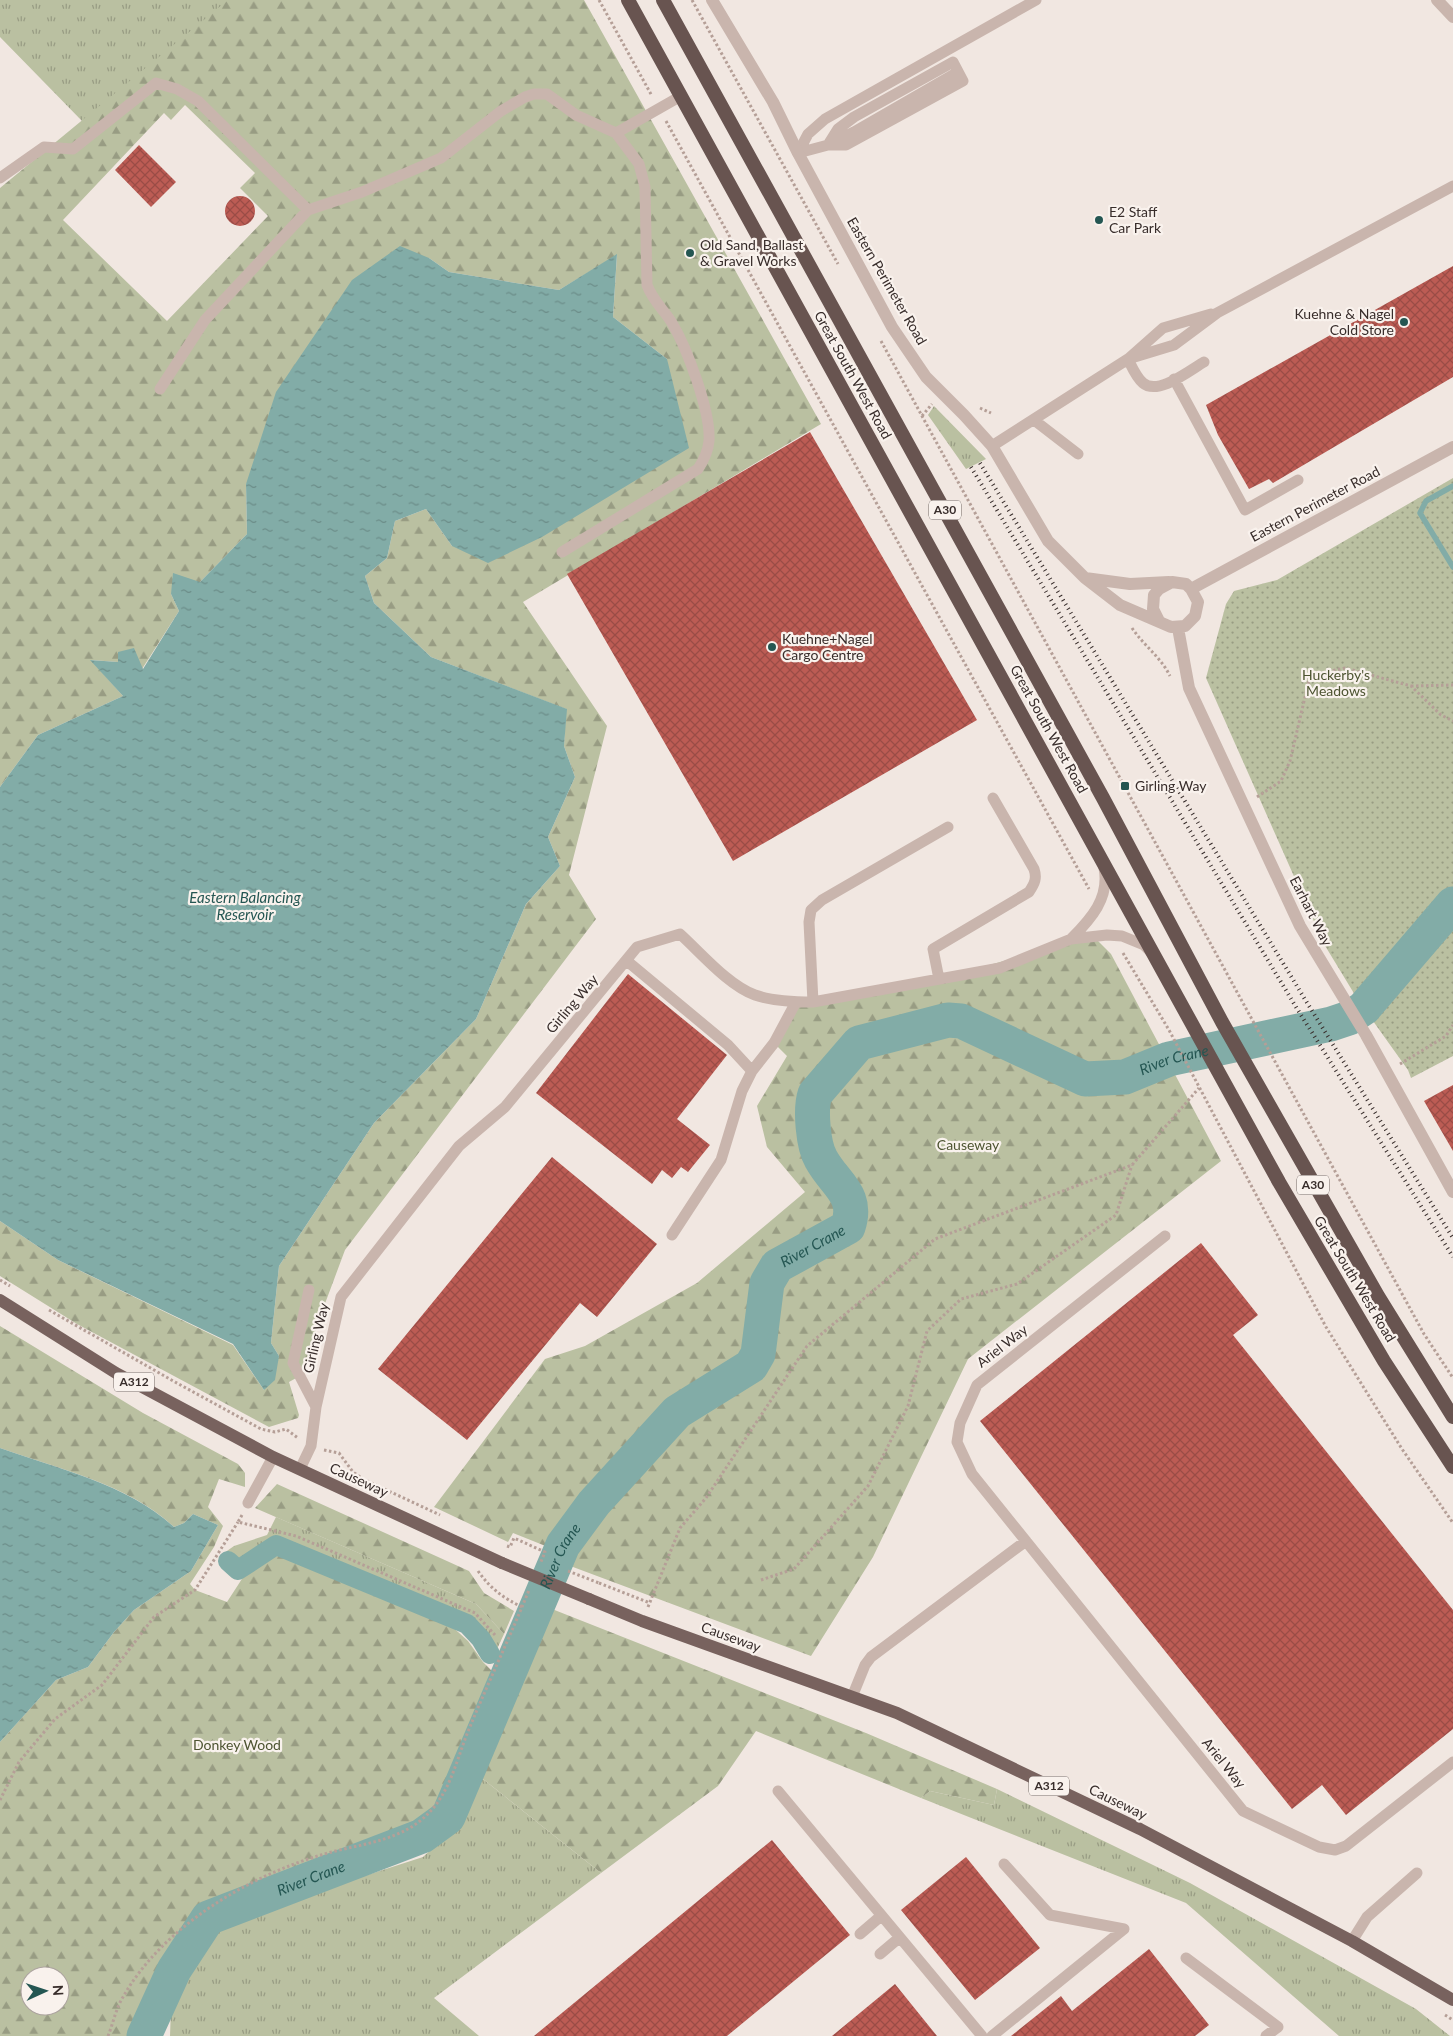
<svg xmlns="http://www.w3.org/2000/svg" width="1453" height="2036" font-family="Lato,sans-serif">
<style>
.grass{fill:url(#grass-tufts)}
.forest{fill:url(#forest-firs);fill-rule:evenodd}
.park{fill:url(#park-dots)}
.water{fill:url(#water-ripples)}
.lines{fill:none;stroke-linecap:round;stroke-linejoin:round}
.stream{stroke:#82aca7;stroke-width:5.5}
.canal{stroke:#82aca7;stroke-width:20}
.river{stroke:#82aca7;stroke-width:35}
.building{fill:url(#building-cross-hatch)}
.path{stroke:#b59f97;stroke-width:3;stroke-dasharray:2.5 2.5;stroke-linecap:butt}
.service{stroke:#c9b5ad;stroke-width:11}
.minor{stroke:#c9b5ad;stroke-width:12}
.tertiary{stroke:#c9b5ad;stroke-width:12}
.primary{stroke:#78625e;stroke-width:12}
.trunk{stroke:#685450;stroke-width:14}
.rail{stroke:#382d2b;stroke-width:4;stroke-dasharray:1 4;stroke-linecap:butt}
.path-bridge{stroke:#b59f97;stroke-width:3;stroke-dasharray:2.5 2.5;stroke-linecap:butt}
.primary-bridge{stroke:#78625e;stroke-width:12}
.poi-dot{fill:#245652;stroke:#f9f2ed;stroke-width:2}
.labels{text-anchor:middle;stroke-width:4.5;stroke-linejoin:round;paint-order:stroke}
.shield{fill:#f9f2ed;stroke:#726865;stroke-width:1}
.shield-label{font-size:12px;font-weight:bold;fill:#382d2b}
.poi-label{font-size:14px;fill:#382d2b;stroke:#f9f2ed;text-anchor:start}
.street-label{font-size:14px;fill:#382d2b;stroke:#f9f2ed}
.park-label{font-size:14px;fill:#4d5431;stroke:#f9f2ed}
.water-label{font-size:15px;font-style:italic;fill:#245652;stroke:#f9f2ed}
</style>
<defs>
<pattern id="grass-tufts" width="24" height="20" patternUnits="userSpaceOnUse" patternTransform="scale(1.25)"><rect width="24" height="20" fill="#bac0a1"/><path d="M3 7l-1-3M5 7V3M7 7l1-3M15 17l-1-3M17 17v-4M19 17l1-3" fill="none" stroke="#989c83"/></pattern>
<pattern id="forest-firs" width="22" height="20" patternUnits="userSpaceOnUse" patternTransform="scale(1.25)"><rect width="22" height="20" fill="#bac0a1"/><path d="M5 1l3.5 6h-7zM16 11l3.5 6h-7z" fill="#989c83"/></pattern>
<pattern id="park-dots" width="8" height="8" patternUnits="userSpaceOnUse" patternTransform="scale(1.25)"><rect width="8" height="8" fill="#bac0a1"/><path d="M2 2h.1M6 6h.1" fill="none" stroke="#989c83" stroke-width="1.8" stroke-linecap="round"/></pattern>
<pattern id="water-ripples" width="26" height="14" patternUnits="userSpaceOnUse" patternTransform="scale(1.25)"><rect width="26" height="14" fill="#82aca7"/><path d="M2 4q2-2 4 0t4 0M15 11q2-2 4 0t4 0" fill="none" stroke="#6b8c88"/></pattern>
<pattern id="building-cross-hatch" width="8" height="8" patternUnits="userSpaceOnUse" patternTransform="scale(1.25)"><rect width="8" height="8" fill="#bc5c54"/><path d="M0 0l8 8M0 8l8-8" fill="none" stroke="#9a4c46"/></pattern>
</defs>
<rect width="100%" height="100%" fill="#f1e7e1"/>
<path class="grass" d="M0,0H229L83,122L0,37Z
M934,406L986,459L966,469L928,415Z
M276,1517L476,1604L504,1634L497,1649L471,1620L277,1542L239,1565L224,1553L234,1546L267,1535Z
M478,1775L601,1873L434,1998L479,2036H170L171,2008L211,1934L296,1898L423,1857L455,1827Z
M997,1789L1190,1883L1416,2009L1450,2036H1339L1186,1903L921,1798L930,1791L994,1805Z"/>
<path class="forest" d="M228,0H584L821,424L523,602L607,726L569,875L596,919L345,1250L317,1325L307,1372L289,1382L299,1415L298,1418L269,1427L77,1324L0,1276V1221L58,1260L233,1345L264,1390L279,1356L271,1343L279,1266L374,1123L476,1019L526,904L560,866L548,837L575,777L564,746L566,709L431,657L374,603L365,576L387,558L395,521L426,509L452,546L667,359L613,317L617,255L559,290L449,272L429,258L246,484L247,534L200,582L171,594L179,611L142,669L118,662L91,660L123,696L38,735L0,787V188ZM185,105L255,173L240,188L268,216L167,321L63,220L164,113L171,120Z
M1093,936L1111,954L1221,1161L968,1359L873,1557L811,1656L565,1564L568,1555L513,1533L508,1542L434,1507L545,1359L585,1346L697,1283L805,1192L767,1147L757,1106L787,1056L774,1043L796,1002L939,979Z
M0,1326L143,1413L238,1464L245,1473V1487L219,1479L208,1507L223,1526L214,1547L190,1584L195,1590L227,1602L249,1568L277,1551L447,1622L468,1641L483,1662L498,1677L448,1798L435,1814L368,1850L235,1899L204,1916L167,1955L128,2036H0V1742L56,1680L88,1667L114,1632L134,1610L191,1571L218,1525L193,1514L184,1523L174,1527C129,1484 58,1469 0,1448ZM30,1976H60V2006H30Z
M277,1484L469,1571L484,1593L514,1611L504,1634L476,1604L255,1508Z
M552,1609L866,1733L997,1789L994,1805L930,1791L921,1798L756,1731L718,1786L601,1873L478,1775Z"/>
<path class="park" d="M1453,478V1056L1411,1078L1408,1070L1358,1000L1324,944L1206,678L1226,604L1234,591L1277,580Z"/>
<path class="water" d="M400,246L429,258L449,272L559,290L617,254L613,317L667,359L689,448L542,537L488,563L452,546L426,509L395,521L387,558L365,576L374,603L431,657L567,709L564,746L575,777L548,837L560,866L526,904L476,1019L374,1123L279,1266L271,1343L279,1356L275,1380L264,1390L233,1344L58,1260L0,1221V787L38,735L123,696L90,660L118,662V652L134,648L143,669L179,611L171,594L173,573L200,582L247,534L246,484L276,392L352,280Z
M0,1448C58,1469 128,1484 174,1527L184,1523L193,1514L218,1525L191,1571L134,1610L114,1632L88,1667L56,1680L0,1742Z"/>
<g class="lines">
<path class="stream" d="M1453,486L1426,501L1420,513L1453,567"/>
<path class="canal" d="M228,1561L238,1570L276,1545L467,1624L481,1639L490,1654
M502,1672L503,1682"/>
<path class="river" id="s1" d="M144,2036L174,1970L208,1918L422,1836L448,1817L563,1545L594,1503L677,1412L751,1366L758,1354L767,1283L777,1266L848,1227C859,1194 835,1185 821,1159C813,1145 810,1109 815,1094L859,1043L948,1020L961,1021L1085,1079L1125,1077L1169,1059L1331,1024L1349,1018L1364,1008L1453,904"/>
</g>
<path class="building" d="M139,145L176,182L151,207L115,170Z
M225 211a15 15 0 1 1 30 0a15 15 0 1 1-30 0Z
M1453,266V377L1273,483L1269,479L1249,489L1218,435L1206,405Z
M810,432L977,720L733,861L567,574Z
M628,974L727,1055L677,1119L710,1145L688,1172L681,1167L672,1178L662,1170L652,1184L536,1093Z
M1453,1085V1151L1424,1101Z
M552,1157L657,1244L597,1317L580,1303L467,1440L378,1369Z
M1201,1243L1258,1315L1233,1335L1453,1610V1729L1346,1815L1322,1785L1292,1809L980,1421Z
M772,1840L850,1935L727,2036H534Z
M966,1857L1040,1948L975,2000L901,1910Z
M1149,1949L1209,2025L1195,2036H1011L1061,1996L1072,2011Z
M895,1984L937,2036H832Z"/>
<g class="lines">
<path class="path" d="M599,0L652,96
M692,0L838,264
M666,121L1089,889
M881,341L1424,1334L1453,1378
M980,408L991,413
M922,416L932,404
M1132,628C1144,646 1160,656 1170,676
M1411,686L1453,685
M1257,797L1281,781L1290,761L1309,680L1322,673L1345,668L1411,686L1441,715L1453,721
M1123,953L1169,1030L1326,1327L1402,1449L1453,1523
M1400,1064L1446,1036L1453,1025
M0,1280L10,1286
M49,1310L175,1382L261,1429L275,1432L286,1429L298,1438
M324,1450L339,1453L353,1472L363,1479L440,1515
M242,1515L238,1522L296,1536L475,1613L495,1635
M507,1546L510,1547L514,1538L545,1552L540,1564
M478,1571C490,1588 503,1598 522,1607
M761,1580L794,1569L868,1486L908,1406L927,1331L961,1299L1017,1284L1116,1215L1132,1165
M599,1583L650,1603
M648,1607L680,1528L706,1498L807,1346L935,1239L1132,1165L1199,1088
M0,1800L19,1762L55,1719L102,1685L154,1617L195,1590L238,1522
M1445,2015L1453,2020
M108,2036C113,2024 116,2008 123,1997C162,1928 246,1877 321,1855C353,1845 392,1843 420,1821C450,1797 455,1763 469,1729C488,1683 510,1637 529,1590"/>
<path class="service" d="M953,62L963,81L846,145H828L838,129L854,117Z
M798,153L808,134L825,119L1036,0
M798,153L828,145L854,132L958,72
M0,178L44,147L73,149L156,83L177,89L198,101L308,210
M1128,359L1174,345L1217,313L1453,186
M1128,359C1132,367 1136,377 1143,383C1158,396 1190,370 1204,362
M1174,379L1245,510L1298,480
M160,389L205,320L308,210L362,192L441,158L501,111L525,97L534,94H547L576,115L616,133
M1034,420L1078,454
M992,446L1128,359L1163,328L1211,314
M562,552L698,469C704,460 708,452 709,441C711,412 687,348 672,323C664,310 653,301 647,285L645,187L639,164L616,133L681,96
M1071,939C1091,919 1110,898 1104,868
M627,961L728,1045L752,1071
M939,979L933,949L1029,892C1035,883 1037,878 1034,869L993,798
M813,1002L809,922L811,910L822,900L948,827
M672,1235L721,1160L742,1091L752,1071L774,1043L796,1002
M1165,1236L977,1385L960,1423L957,1442L972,1474L1243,1811L1319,1847L1335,1850L1346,1846L1453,1762
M309,1290L293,1363L316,1407
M300,1469L311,1446L316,1407L341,1297L459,1146L505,1107L637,947L680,934C701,953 729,986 755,995C772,1001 795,1002 813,1002L1000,968L1071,939L1107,935L1122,936L1144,945L1151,952
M248,1503L273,1457
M852,1697L865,1665L871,1657L1026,1541
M778,1791L982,2036
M860,1934L881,1916
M1352,1941L1367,1917L1417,1873
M880,1954L899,1938
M1186,1958L1278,2027L1266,2036
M992,2036L1124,1929L1050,1915L1004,1864"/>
<path class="minor" d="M712,0L773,102L798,153L892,327L926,377L964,415L992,446L1048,541L1085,578L1120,605L1171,627L1185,626L1195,616L1198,602L1191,589L1186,584L1172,582L1159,589L1154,595L1153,609L1159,621
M1085,578L1130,584L1169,582
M1191,589L1453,447
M1178,628L1189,688L1300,926L1366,1035L1453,1192"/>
<path class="tertiary" d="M1437,0L1453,17"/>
<path class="primary" d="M0,1300L116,1373L273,1457L502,1563
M589,1599L642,1621L897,1713L1140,1829L1352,1941L1453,2000"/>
<path class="trunk" d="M628,0L1279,1182L1384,1361L1453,1467
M663,0L1103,798L1222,1022L1378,1296L1453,1417"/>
<path class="rail" d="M980,463L1306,1001L1453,1238
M971,467L1296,1007L1453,1257"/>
<path class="path-bridge" d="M568,1571L599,1583"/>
<path class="primary-bridge" d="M502,1563L589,1599"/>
</g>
<g class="poi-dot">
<circle cx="1099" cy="220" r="5"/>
<circle cx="690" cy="253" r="5"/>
<circle cx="1404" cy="322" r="5"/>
<circle cx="772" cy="647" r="5"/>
<rect x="1120" y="781" width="10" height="10" rx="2.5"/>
</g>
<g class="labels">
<g class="shield">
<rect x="929" y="500.5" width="32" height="19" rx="4"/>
<rect x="1297" y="1175.5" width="32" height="19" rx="4"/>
<rect x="114" y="1372.5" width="40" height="19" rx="4"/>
<rect x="1029" y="1776.5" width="40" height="19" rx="4"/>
</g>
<g class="shield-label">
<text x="945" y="514">A30</text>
<text x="1313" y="1189">A30</text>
<text x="134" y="1386">A312</text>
<text x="1049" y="1790">A312</text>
</g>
<g class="poi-label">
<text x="1109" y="217">E2 Staff<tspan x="1109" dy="16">Car Park</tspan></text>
<text x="700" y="250">Old Sand, Ballast<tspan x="700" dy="16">&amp; Gravel Works</tspan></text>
<text x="1394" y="319" text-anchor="end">Kuehne &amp; Nagel<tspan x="1394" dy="16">Cold Store</tspan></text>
<text x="782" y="644">Kuehne+Nagel<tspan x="782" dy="16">Cargo Centre</tspan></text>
<text x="1135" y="791">Girling Way</text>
</g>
<g class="street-label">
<text transform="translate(887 281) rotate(60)" y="5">Eastern Perimeter Road</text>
<text transform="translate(853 375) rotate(61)" y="5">Great South West Road</text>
<text transform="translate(1315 504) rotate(-28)" y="5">Eastern Perimeter Road</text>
<text transform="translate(1049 729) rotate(61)" y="5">Great South West Road</text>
<text transform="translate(1311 911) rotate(63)" y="5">Earhart Way</text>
<text transform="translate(572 1004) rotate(-50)" y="5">Girling Way</text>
<text transform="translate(1355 1279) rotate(59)" y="5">Great South West Road</text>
<text transform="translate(316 1338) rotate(-77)" y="5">Girling Way</text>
<text transform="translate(1002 1346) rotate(-38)" y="5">Ariel Way</text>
<text transform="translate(359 1480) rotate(25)" y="5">Causeway</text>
<text transform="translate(731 1637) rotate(20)" y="5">Causeway</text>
<text transform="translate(1224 1763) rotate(51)" y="5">Ariel Way</text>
<text transform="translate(1118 1802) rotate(26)" y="5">Causeway</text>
</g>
<g class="park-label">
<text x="1336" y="680">Huckerby's<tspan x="1336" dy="16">Meadows</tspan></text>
<text x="968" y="1150">Causeway</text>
<text x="237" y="1750">Donkey Wood</text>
</g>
<g class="water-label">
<text x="245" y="903">Eastern Balancing<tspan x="245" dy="17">Reservoir</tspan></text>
<text dy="5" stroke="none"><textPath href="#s1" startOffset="1685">River Crane</textPath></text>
<text dy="5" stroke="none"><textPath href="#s1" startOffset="1100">River Crane</textPath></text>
<text dy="5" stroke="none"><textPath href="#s1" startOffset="680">River Crane</textPath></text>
<text dy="5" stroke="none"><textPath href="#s1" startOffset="245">River Crane</textPath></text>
</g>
</g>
<g transform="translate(45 1991) rotate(87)"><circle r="24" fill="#f9f2ed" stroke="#aca39f"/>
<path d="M0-4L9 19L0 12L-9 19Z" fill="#245652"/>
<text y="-8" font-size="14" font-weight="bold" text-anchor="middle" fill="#382d2b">N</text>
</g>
</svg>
